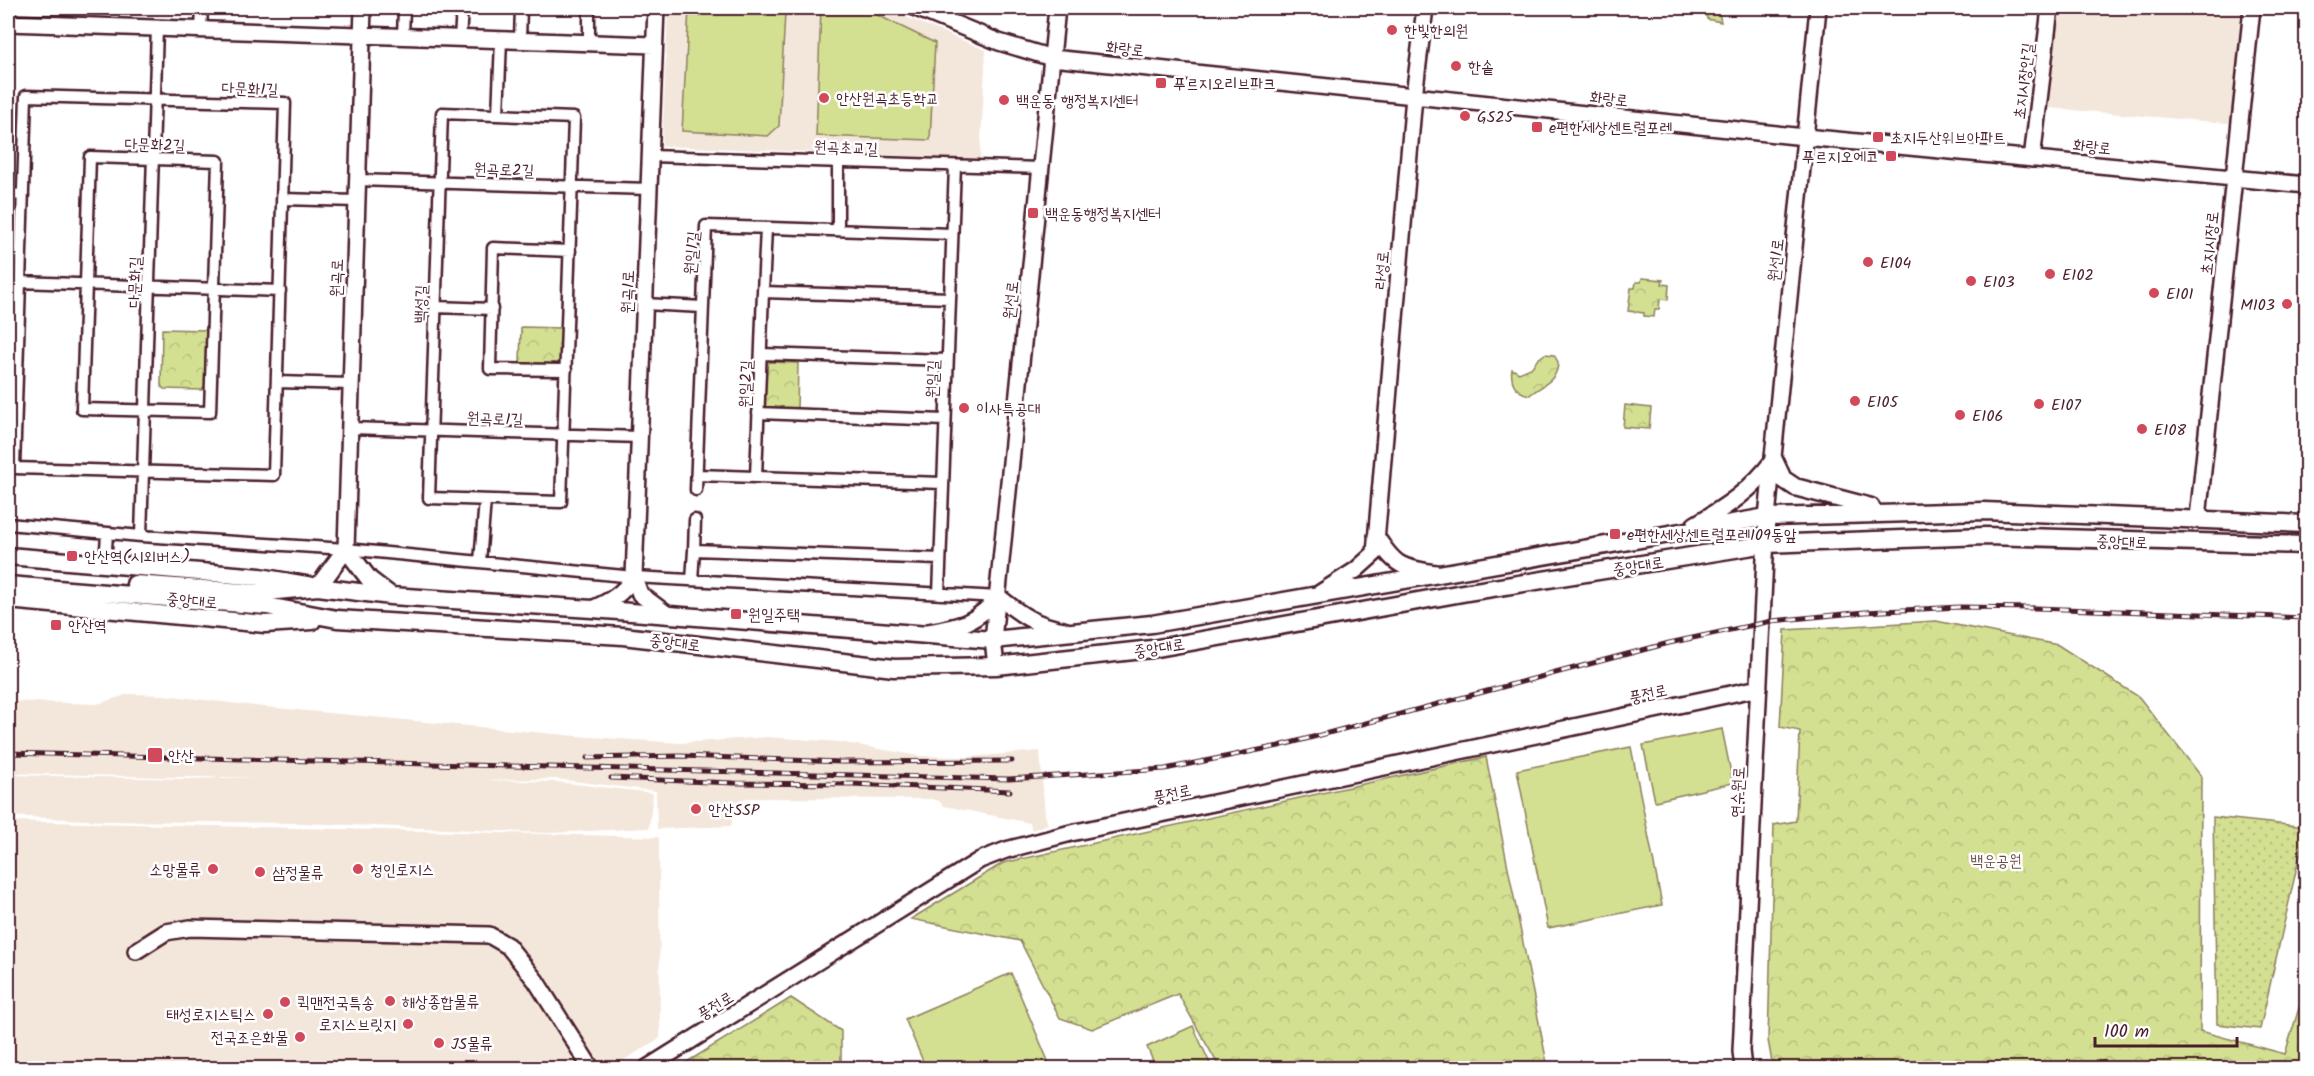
<svg xmlns="http://www.w3.org/2000/svg" width="2314" height="1076" font-family="Kalam,'Poor Story',sans-serif">
<style>
.built{fill:#f3e7db}
.grass{fill:url(#grass-dots);stroke:#8e7f5e;stroke-width:1.5}
.forest{fill:url(#forest-crowns);stroke:#8e7f5e;stroke-width:1.5}
.pitch{fill:#d3df91;stroke:#8e7f5e;stroke-width:1.5}
.lines{fill:none;stroke-linecap:round;stroke-linejoin:round}
.street-casing{stroke:#4a1f2b;stroke-width:15}
.secondary-casing{stroke:#4a1f2b;stroke-width:20}
.primary-casing{stroke:#4a1f2b;stroke-width:21}
.street{stroke:#fff;stroke-width:10}
.secondary{stroke:#fff;stroke-width:15}
.primary{stroke:#fff;stroke-width:16}
.rail-casing{stroke:#4a1f2b;stroke-width:5}
.rail{stroke:#fff;stroke-width:3;stroke-dasharray:9;stroke-linecap:butt}
.poi-dot{fill:#d1495b;stroke:#fff;stroke-width:2}
.labels{text-anchor:middle;stroke-width:5;stroke-linejoin:round;paint-order:stroke}
.poi-label{font-size:16px;fill:#4a1f2b;stroke:#fff;text-anchor:start}
.street-label{font-size:16px;fill:#4a1f2b;stroke:#fff}
.park-label{font-size:16px;fill:#6c4f44;stroke:#fff}
</style>
<defs>
<pattern id="grass-dots" width="8" height="8" patternUnits="userSpaceOnUse" patternTransform="scale(1.5)"><rect width="8" height="8" fill="#d3df91"/><path d="M2 2h.1M6 6h.1" fill="none" stroke="#b7bf7d" stroke-width="1.8" stroke-linecap="round"/></pattern>
<pattern id="forest-crowns" width="20" height="18" patternUnits="userSpaceOnUse" patternTransform="scale(1.5)"><rect width="20" height="18" fill="#d3df91"/><path d="M2 6a3 3 0 1 1 6 0M12 15a3 3 0 1 1 6 0" fill="none" stroke="#b7bf7d"/></pattern>
</defs>
<rect width="100%" height="100%" fill="#fff"/>
<filter id="ink" filterUnits="userSpaceOnUse"><feTurbulence type="fractalNoise" baseFrequency=".0167" numOctaves="2"/><feDisplacementMap in="SourceGraphic" scale="12" xChannelSelector="R" yChannelSelector="G"/><feConvolveMatrix kernelMatrix="1 2 1 2 8 2 1 2 1" color-interpolation-filters="sRGB"/></filter>
<g filter="url(#ink)">
<path class="built" d="M668,8H884L986,50L980,159L662,146Z
M2059,8H2248L2239,124L2048,108Z
M129,694L164,695L255,706L576,736L680,743L767,737L840,742L919,756L968,757L1040,751L1045,815L1048,824L1032,830L1030,823L944,806L939,801L932,799L746,798L736,802L732,807V826L657,829L656,791L555,779L483,780L557,782L653,793L649,828L548,833L300,823L106,821L8,816V775L185,779L256,777H166L8,773V701L97,704Z
M8,821L659,837L660,1038L611,1068H8Z"/>
<path class="grass" d="M2213,817L2306,827L2260,1029L2217,1024Z"/>
<path class="forest" d="M1705,8H1718L1721,22L1707,19Z
M1642,278L1663,280L1662,284L1669,285L1668,300L1660,299L1659,309H1655L1654,317L1644,316V313L1628,311L1631,288H1635L1636,282H1641Z
M521,327L563,328L562,361L559,364L520,363Z
M162,329L206,330L205,386L202,390L164,389L161,386Z
M1545,354L1554,355L1558,362C1558,381 1542,385 1530,395C1516,393 1510,382 1512,369L1519,373L1531,368L1538,359Z
M770,362L798,363L797,411L768,410L764,406L765,366Z
M1625,405L1651,408L1649,429L1623,427Z
M1936,621L2058,645L2139,697L2201,776L2200,1031L2285,1054L2306,985V1068H1773L1768,1040L1774,825L1796,821L1800,731L1780,727L1785,630Z
M1486,757L1548,1068H1220L1178,994L1092,1029L1060,1018L1020,941L911,919L1003,863Z
M791,998L841,1031V1068H677Z"/>
<path class="pitch" d="M689,8L785,13L779,126L768,136L682,131Z
M821,8H863L935,43L930,140L816,136Z
M1722,729L1733,783L1655,801L1643,745Z
M1631,747L1662,905L1548,928L1517,770Z
M1011,973L1051,1068H926L905,1019Z
M1193,1026L1212,1068H1156L1147,1047Z"/>
<g class="lines">
<defs>
<path id="street" d="M201,30L202,8
M403,37L404,8
M460,39L462,8
M520,40L521,8
M589,43V8
M26,96L285,103L274,475L14,468Z
M442,113L574,118L561,502L429,498Z
M498,115L501,40
M650,156L1041,168
M90,157L218,161L210,412L82,409Z
M357,180L649,189
M8,194L23,195
M282,199L357,201
M838,230V161
M20,282L280,291
M763,292L766,228
M644,304L703,307
M435,307L492,309
M761,354L947,360
M566,370L490,369L493,248L570,251
M277,382L351,384
M758,413L945,420
M350,428L640,437
M697,475L756,477
M943,483L756,477L763,292L950,298
M696,490L706,226L952,234
M695,520L694,550L940,559
M8,524L141,536L346,549L634,577L999,597
M141,536L157,28
M480,562L485,500
M105,563L107,534
M692,580L694,550
M939,594L955,166"/>
<path id="secondary" d="M656,8L634,577L640,594L668,615
M916,8L999,42L1052,58L1805,137L2306,185
M8,23L654,45
M2032,159L2050,8
M2198,518L2252,8
M1376,536C1395,566 1401,568 1436,573
M346,549L363,8
M1320,593L1356,570L1375,553L1414,96L1425,8
M999,597C1021,615 1035,625 1064,630
M592,609C611,601 622,594 634,577
M928,632C962,626 975,623 999,597
M996,666L993,640L1057,8
M136,951L166,932L190,928L489,935L508,946L536,981L591,1068
M647,1068L980,860L1006,850L1071,833L1759,688
M1743,1068L1741,1051L1767,517L1818,8"/>
<path id="primary" d="M1695,525C1726,507 1752,490 1774,460L1783,479L1795,487L1871,507
M8,556L260,577L318,587L391,596L592,609L993,640L1152,624L1767,517L1984,511L2306,524
M135,584L256,593L318,587L346,549L369,579L390,595
M8,585L267,606L337,619L623,636L894,668L996,666L1152,649L1468,592L1766,544L1985,536L2306,545
M8,600L265,624L312,621"/>
</defs>
<use href="#street" class="street-casing"/>
<use href="#secondary" class="secondary-casing"/>
<use href="#primary" class="primary-casing"/>
<use href="#street" class="street"/>
<use href="#secondary" class="secondary"/>
<use href="#primary" class="primary"/>
<defs>
<path id="rail" d="M8,753L1009,779L1165,769L1279,746L1669,643L1772,621L1865,612L1959,607L2036,608L2306,618
M587,758L680,756L842,762L1012,761
M611,778L734,783L852,784L1010,791"/>
</defs>
<use href="#rail" class="rail-casing"/>
<use href="#rail" class="rail"/>
</g>
</g>
<g class="poi-dot">
<circle cx="1392" cy="30" r="6"/>
<circle cx="1456" cy="66" r="6"/>
<rect x="1155" y="77" width="12" height="12" rx="3"/>
<circle cx="824" cy="98" r="6"/>
<circle cx="1004" cy="100" r="6"/>
<circle cx="1465" cy="116" r="6"/>
<rect x="1531" y="121" width="12" height="12" rx="3"/>
<rect x="1872" y="131" width="12" height="12" rx="3"/>
<rect x="1885" y="150" width="12" height="12" rx="3"/>
<rect x="1027" y="207" width="12" height="12" rx="3"/>
<circle cx="1868" cy="262" r="6"/>
<circle cx="2050" cy="274" r="6"/>
<circle cx="1971" cy="281" r="6"/>
<circle cx="2154" cy="293" r="6"/>
<circle cx="2287" cy="304" r="6"/>
<circle cx="1855" cy="401" r="6"/>
<circle cx="2039" cy="404" r="6"/>
<circle cx="964" cy="408" r="6"/>
<circle cx="1960" cy="415" r="6"/>
<circle cx="2142" cy="429" r="6"/>
<rect x="1609" y="528" width="12" height="12" rx="3"/>
<rect x="66" y="550" width="12" height="12" rx="3"/>
<rect x="730" y="608" width="12" height="12" rx="3"/>
<rect x="50" y="619" width="12" height="12" rx="3"/>
<rect x="147" y="747" width="16" height="16" rx="3"/>
<circle cx="696" cy="809" r="6"/>
<circle cx="213" cy="869" r="6"/>
<circle cx="358" cy="869" r="6"/>
<circle cx="260" cy="872" r="6"/>
<circle cx="390" cy="1001" r="6"/>
<circle cx="285" cy="1002" r="6"/>
<circle cx="268" cy="1014" r="6"/>
<circle cx="408" cy="1024" r="6"/>
<circle cx="300" cy="1037" r="6"/>
<circle cx="439" cy="1043" r="6"/>
</g>
<g class="labels">
<g class="poi-label">
<text x="1404" y="36">한빛한의원</text>
<text x="1468" y="72">한솥</text>
<text x="1173" y="89">푸르지오리브파크</text>
<text x="836" y="104">안산원곡초등학교</text>
<text x="1016" y="106">백운동 행정복지센터</text>
<text x="1477" y="122">GS25</text>
<text x="1549" y="133">e편한세상센트럴포레</text>
<text x="1890" y="143">초지두산위브아파트</text>
<text x="1879" y="162" text-anchor="end">푸르지오에코</text>
<text x="1045" y="219">백운동행정복지센터</text>
<text x="1880" y="268">E104</text>
<text x="2062" y="280">E102</text>
<text x="1983" y="287">E103</text>
<text x="2166" y="299">E101</text>
<text x="2275" y="310" text-anchor="end">M103</text>
<text x="1867" y="407">E105</text>
<text x="2051" y="410">E107</text>
<text x="976" y="414">이사특공대</text>
<text x="1972" y="421">E106</text>
<text x="2154" y="435">E108</text>
<text x="1627" y="540">e편한세상센트럴포레109동앞</text>
<text x="84" y="562">안산역(시외버스)</text>
<text x="748" y="620">원일주택</text>
<text x="68" y="631">안산역</text>
<text x="168" y="761">안산</text>
<text x="708" y="815">안산SSP</text>
<text x="201" y="875" text-anchor="end">소망물류</text>
<text x="370" y="875">청인로지스</text>
<text x="272" y="878">삼정물류</text>
<text x="402" y="1007">해상종합물류</text>
<text x="297" y="1008">퀵맨전국특송</text>
<text x="256" y="1020" text-anchor="end">태성로지스틱스</text>
<text x="396" y="1030" text-anchor="end">로지스브릿지</text>
<text x="288" y="1043" text-anchor="end">전국조은화물</text>
<text x="451" y="1049">JS물류</text>
</g>
<g class="street-label">
<text transform="translate(1125 48) rotate(6)" y="6">화랑로</text>
<text transform="translate(2023 81) rotate(-83)" y="6">초지시장안길</text>
<text transform="translate(250 88) rotate(2)" y="6">다문화1길</text>
<text transform="translate(1609 98) rotate(6)" y="6">화랑로</text>
<text transform="translate(155 144) rotate(2)" y="6">다문화2길</text>
<text transform="translate(2092 146) rotate(6)" y="6">화랑로</text>
<text transform="translate(846 147) rotate(2)" y="6">원곡초교길</text>
<text transform="translate(504 169) rotate(2)" y="6">원곡로2길</text>
<text transform="translate(2209 243) rotate(-84)" y="6">초지시장로</text>
<text transform="translate(691 253) rotate(-85)" y="6">원일1길</text>
<text transform="translate(1775 260) rotate(-84)" y="6">원선1로</text>
<text transform="translate(1381 270) rotate(-85)" y="6">라성로</text>
<text transform="translate(336 278) rotate(-88)" y="6">원곡로</text>
<text transform="translate(134 282) rotate(-88)" y="6">다문화길</text>
<text transform="translate(627 292) rotate(-88)" y="6">원곡1로</text>
<text transform="translate(1010 300) rotate(-84)" y="6">원선로</text>
<text transform="translate(420 304) rotate(-88)" y="6">백성길</text>
<text transform="translate(932 379) rotate(-88)" y="6">원일길</text>
<text transform="translate(745 384) rotate(-88)" y="6">원일2길</text>
<text transform="translate(495 418) rotate(2)" y="6">원곡로1길</text>
<text transform="translate(2122 541) rotate(2)" y="6">중앙대로</text>
<text transform="translate(1638 565) rotate(-9)" y="6">중앙대로</text>
<text transform="translate(192 600) rotate(5)" y="6">중앙대로</text>
<text transform="translate(675 642) rotate(7)" y="6">중앙대로</text>
<text transform="translate(1159 647) rotate(-9)" y="6">중앙대로</text>
<text transform="translate(1648 693) rotate(-12)" y="6">풍전로</text>
<text transform="translate(1737 792) rotate(-87)" y="6">연수원로</text>
<text transform="translate(1172 793) rotate(-12)" y="6">풍전로</text>
<text transform="translate(715 1005) rotate(-32)" y="6">풍전로</text>
</g>
<g class="park-label">
<text x="1996" y="866">백운공원</text>
</g>
</g>
<rect width="2314" height="1076" fill="none" stroke="#fff" stroke-width="30"/>
<rect x="15" y="15" width="2284" height="1046" fill="none" stroke="#4a1f2b" stroke-width="2" filter="url(#ink)"/>
<path d="M2095 1037v9h142v-9" fill="none" stroke="#4a1f2b" stroke-width="3"/>
<text x="2104" y="1037" font-size="18" fill="#4a1f2b" stroke="#ffffff" stroke-width="4.5" paint-order="stroke">100 m</text>
</svg>
